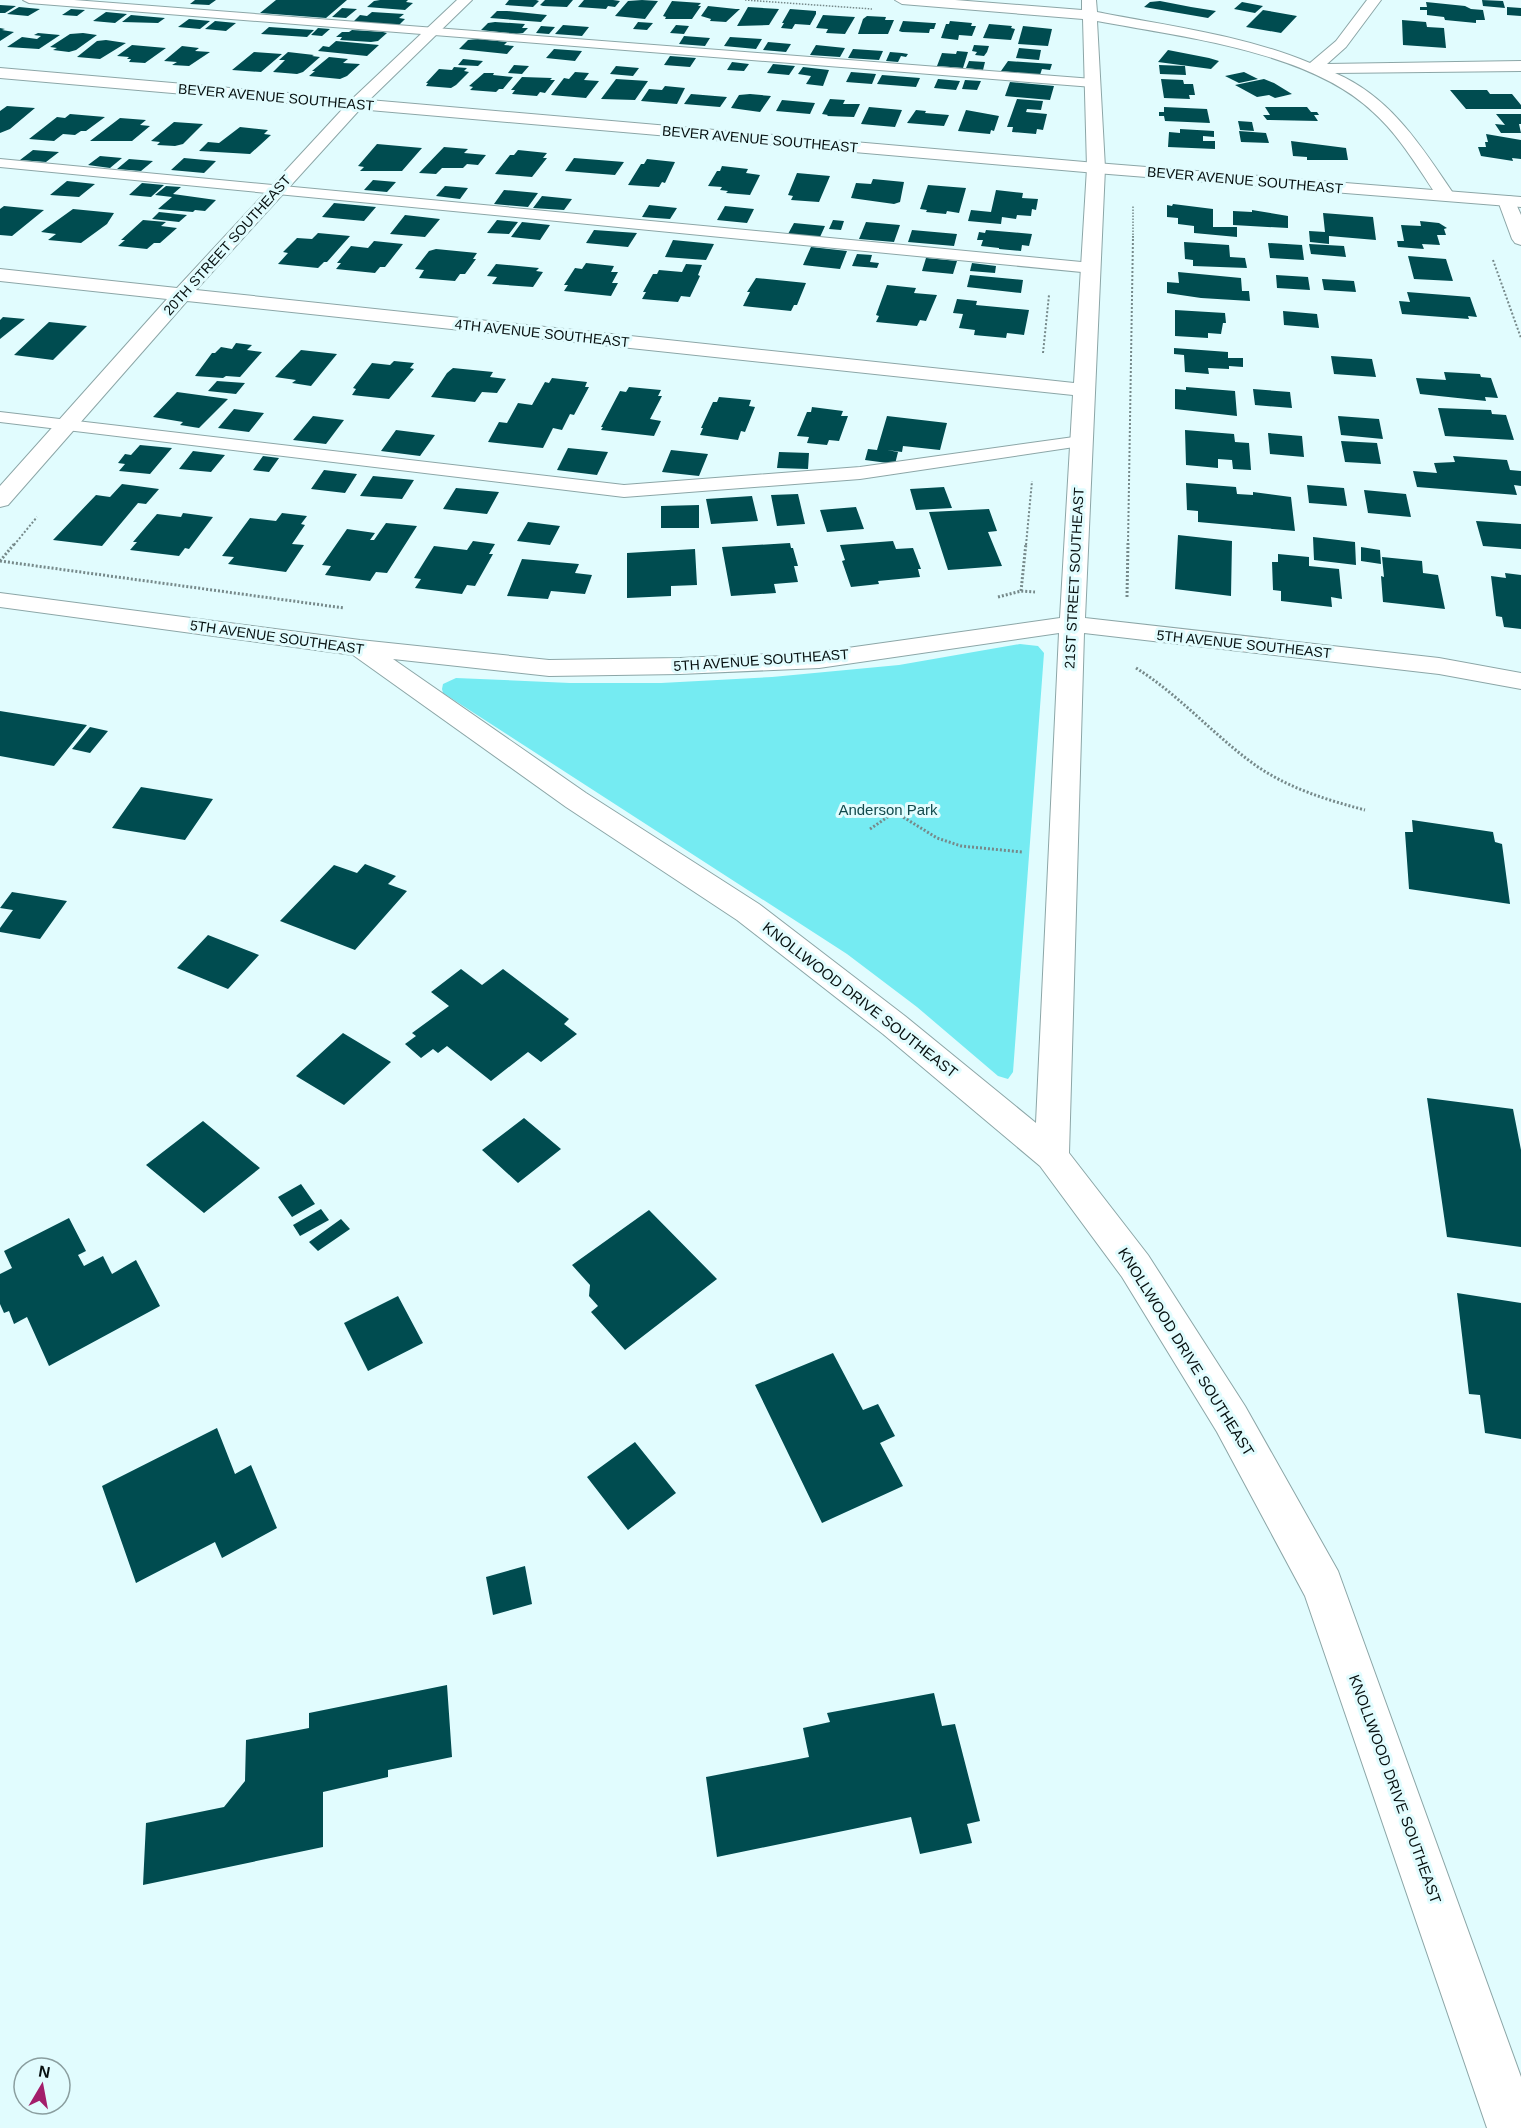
<svg xmlns="http://www.w3.org/2000/svg" width="1521" height="2128" font-family="Arial,sans-serif">
<style>
.green{fill:#75ebf2}
.building{fill:#004c50}
.lines{fill:none;stroke-linecap:round;stroke-linejoin:round}
.lane-casing{stroke:#8ca6a7;stroke-width:2}
.street-casing{stroke:#8ca6a7;stroke-width:2}
.secondary-casing{stroke:#8ca6a7;stroke-width:2}
.path-far2{stroke:#76898a;stroke-width:1.5;stroke-dasharray:1.5 1.5;stroke-linecap:butt}
.path-far1{stroke:#76898a;stroke-width:2;stroke-dasharray:2 2;stroke-linecap:butt}
.path{stroke:#76898a;stroke-width:3;stroke-dasharray:2 2;stroke-linecap:butt}
.lane{fill:#fff;fill-rule:evenodd}
.street{fill:#fff;fill-rule:evenodd}
.secondary{fill:#fff;fill-rule:evenodd}
.labels{text-anchor:middle;stroke-width:6;stroke-linejoin:round;paint-order:stroke}
.far-street-label{font-size:14px;fill:#071111;stroke:#e1fcfe}
.park-label{font-size:15px;fill:#134a4d;stroke:#e1fcfe}
.street-label{font-size:15px;fill:#071111;stroke:#e1fcfe}
</style>
<rect width="100%" height="100%" fill="#e1fcfe"/>
<path class="green" d="M1020,644L1038,646L1044,653L1013,1072L1008,1079L998,1076L917,1007L847,954L443,693L442,689L443,684L456,678L570,683H661L772,677L899,665Z"/>
<path class="building" d="M195,0H216L209,5L190,4Z
M276,0H347L326,18L260,13Z
M380,0H408L406,2L413,3L405,10L367,7L374,1Z
M509,0H536L539,1L533,7L505,5Z
M545,0H573L567,7L543,6L540,5Z
M584,0H613L620,1L615,7L608,6L606,9L578,7Z
M642,0L658,1L645,19L615,16L628,1Z
M1482,0L1503,1L1505,8L1483,6Z
M672,1L701,3L698,6H701L692,19H665L666,17L663,16Z
M1160,1L1191,7L1216,11L1208,18L1144,7L1150,2Z
M1242,2L1263,6L1255,13L1234,9Z
M1426,2L1465,6L1471,9L1483,10L1485,20H1476V23L1445,20L1444,17L1427,15V10H1420V7H1427Z
M0,5L16,6L5,13H0Z
M708,6L736,9H740L726,22L710,21L711,19L701,16Z
M19,7L40,9L28,16L7,14Z
M748,7L779,9L769,25L737,26Z
M1507,7L1521,8V16L1507,15Z
M342,8L357,9L346,18L332,17Z
M71,9L85,10L77,16L62,15Z
M790,9L816,11V14L810,25L795,24L792,29L781,28L784,23H782Z
M1263,10L1297,16L1281,33L1246,27Z
M497,11H507L547,15L541,22L490,18Z
M106,12L127,14L115,23L93,21Z
M372,12L404,14L399,18L405,19L399,25L353,22L360,15L367,16Z
M131,15L165,18L158,23L122,22Z
M823,15L855,17L845,34L826,33L828,29L816,28Z
M867,16L886,17L885,20H894L888,34H858L863,19Z
M189,19L210,21L200,29L178,27Z
M1402,20L1426,22L1427,27L1444,28L1446,48L1403,45Z
M215,21L236,23L226,31L205,29Z
M903,21L933,23H936L934,29H930L929,33L902,32L899,31Z
M950,21L972,23L971,26H976L972,36L959,35L958,40L941,38L946,24H949Z
M495,22L525,24L522,28H528L523,33L516,34L481,30L488,23Z
M638,22L653,23L647,30L633,29Z
M989,24L1012,26L1011,28L1015,29L1011,40L983,38Z
M563,25L589,27L582,36L555,34Z
M676,25L689,26L684,34L670,33Z
M541,26L555,27L549,34L536,33Z
M1023,26L1052,29L1048,46L1018,44Z
M269,27L314,30L307,37L261,34Z
M0,28L5,29L2,30L14,32L0,41Z
M318,28L330,29L322,36L311,35Z
M352,30L383,32L387,33L378,41L371,42L340,40L342,37H336L342,32H349Z
M38,33L60,35L39,49L7,47L22,37L37,39L41,36L34,35Z
M70,34L83,33L97,35L76,50L69,52L53,50L57,48L50,47Z
M684,36L710,38L705,46L679,44Z
M730,37L762,39L756,49L724,46Z
M478,39L507,42L504,45L514,46L507,54L459,49L468,40Z
M106,40L126,43L100,59L77,57L97,41Z
M336,41L379,45L367,56L318,51L323,46L329,47Z
M768,42L791,44L786,52L763,50Z
M132,45L166,48L145,63L129,62L131,59H127L129,57L117,56Z
M816,45L845,48L840,57L810,55Z
M974,45L989,46L987,52L984,56L975,55L977,52L972,51Z
M182,46L199,48L195,51L210,52L189,66L172,65L177,62L164,61Z
M1019,48L1041,50L1039,60L1016,58Z
M554,49L582,51L575,61L546,58Z
M853,49L883,51L879,60L848,58Z
M1168,50L1209,58L1219,61L1211,69L1158,62Z
M957,51L968,52L963,68L937,66L942,53L956,54Z
M254,52L282,54L261,72L232,70Z
M288,52L314,55L312,56L320,57L303,72L297,74L273,72L285,60H279Z
M890,52L902,53L908,54L906,57L901,56L898,62L886,61Z
M670,56L696,58L690,67L664,65Z
M329,57L348,59L343,63L360,64L347,76L340,79L309,76L315,71H312Z
M463,59L483,61L478,66L458,65Z
M969,61L985,62L983,70L966,68Z
M1008,61L1052,64L1050,70L1042,69L1040,75L1001,71Z
M732,62L749,64L744,71L727,70Z
M773,64L795,66L789,75L767,73Z
M514,65L529,66L522,74L508,73Z
M1159,65L1185,66L1186,75L1160,74Z
M616,66L639,68L633,76L610,74Z
M454,67L467,68L464,71L469,72L456,85L451,88L426,86L428,83H426L439,69L452,70Z
M803,67L829,70L823,86L806,84L811,76L798,74Z
M575,72L589,73L584,80L599,81L586,98L551,95L564,78L569,79Z
M851,72L876,74L872,84L846,82Z
M1244,72L1258,79L1239,83L1225,76Z
M484,73H494L493,75L513,77L503,89H499L496,92L470,90L473,87L469,86Z
M882,75L920,78L916,87L877,84Z
M522,77L552,78L550,80H555L545,93L540,92L537,96L512,94L515,90H511Z
M616,79L648,81L635,100L601,99Z
M938,79L960,81L956,90L934,88Z
M1161,79L1183,80L1184,84H1193L1195,95H1189L1190,99L1164,98Z
M1264,79L1274,83L1292,94L1275,98L1269,95L1257,97L1235,85Z
M965,80L981,81L977,90L962,89Z
M1010,82L1054,86L1050,100L1005,96Z
M665,86L685,88L677,104L641,101L649,89L662,90Z
M1450,90H1487L1490,94H1512L1521,105V109H1466Z
M691,94L727,97L720,107L684,104Z
M750,94L771,96L760,112L731,108L739,95Z
M830,99L845,100L843,104H860L854,117L827,116L828,115L822,114Z
M1017,99L1043,101L1041,110L1027,109L1026,112L1047,114L1043,130L1037,129L1036,134L1012,132L1013,127H1007Z
M782,100L815,103L810,114L776,111Z
M7,106L35,108L10,129L0,133V111Z
M869,107L902,110L895,127L861,124Z
M1164,107L1207,109L1210,123L1165,121L1164,116H1159V112H1164Z
M1265,107H1307L1311,112H1317L1319,115H1314L1318,121L1267,120L1263,115H1270Z
M916,110L926,111L925,113L949,115L944,126L907,123Z
M966,110L999,116L994,131L991,130L990,134L958,131Z
M70,114L105,117L86,131H81L75,135L63,134L54,141L29,139L57,117L65,118Z
M1496,114H1521V124H1519L1521,133H1501L1495,124L1505,125Z
M120,118L146,120L140,125L150,126L132,141H90Z
M1238,121L1252,122L1254,131L1240,130Z
M174,122L203,124L183,144L175,146L157,145L160,142L151,141Z
M240,127L268,130L264,134L271,135L250,154L199,151L208,142L219,143Z
M1180,129L1214,131V137L1203,136V141H1215V149L1168,147L1169,132L1180,133Z
M1239,131L1266,133L1269,143L1241,142Z
M1486,134L1521,140V159L1512,158L1513,161L1481,156L1478,147H1486L1485,142H1488Z
M1291,141L1346,148L1348,160H1307V157L1293,156Z
M377,144L422,148L402,171H360L364,167L358,166Z
M444,147L468,149L464,153L486,155L478,165L467,164L463,168H442L436,174L419,173Z
M33,150L59,152L46,162L20,160Z
M518,150L547,153L543,158H547L532,177L495,174L510,155H514Z
M100,156L122,158L110,168L88,165Z
M184,158L216,161L204,173L171,170Z
M574,158L624,162L615,175L565,171Z
M129,159L153,161L141,171L117,169Z
M647,159L675,162L665,183L662,182L659,187L628,185L641,164H644Z
M722,166L748,169L746,173L760,175L750,195L726,193L728,191L720,190L722,187L708,186L717,171H720Z
M797,173L830,176L819,202L791,200L793,196L788,195Z
M873,179L904,182L900,202L894,204L851,198L856,183L871,184Z
M373,180L396,182L387,192L364,190Z
M67,181L95,184L79,197L50,195Z
M142,183L164,185L151,197L129,195Z
M928,185L966,188L959,213L947,211L946,214L926,212L927,210L920,209Z
M166,186L181,187L173,194L216,200L205,211L195,210L193,212L158,209L172,197L155,195Z
M445,186L468,188L460,199L436,196Z
M504,190L538,193L528,207L494,204Z
M996,190L1023,193L1022,198L1038,199L1036,210L1032,209L1031,216L1017,215L1016,219L1002,217L1001,224L968,221L971,210L991,212Z
M542,196L572,199L564,210L533,208Z
M334,203L376,207L364,221L322,217Z
M1173,204L1213,209V227H1237V237L1194,233V226L1178,224V218L1167,217V205L1172,206Z
M649,205L677,208L670,219L642,217Z
M4,206L44,210L12,236L0,235V209Z
M725,206L754,209L747,223L717,220Z
M73,209L114,213L107,224L81,243L48,240L56,234L41,232Z
M1252,210L1288,216V228L1233,225V211L1252,212Z
M159,212L187,215L179,222L152,219Z
M1323,213L1373,217L1376,240L1329,236V244L1310,242L1309,231L1325,232Z
M405,215L440,219L425,237L390,234Z
M143,220L166,222L161,226L177,228L160,243H154L147,249L118,246L125,240H121Z
M497,220L518,222L509,234L487,233Z
M833,220L844,221L841,230L829,229Z
M1420,221L1439,223L1447,228L1444,229L1446,235H1437L1440,245L1422,244L1424,249L1398,247L1397,241H1404L1401,225L1421,226Z
M522,222L550,225L540,240L511,237Z
M866,222L900,225L894,242L859,239Z
M794,223L825,226L820,237L788,234Z
M594,230L637,233L628,247L586,243Z
M912,230L957,234L954,246L908,242Z
M986,230L1032,234L1029,246L1022,245L1021,251L999,249V248L981,246L983,240H977L979,232L985,233Z
M318,233L350,236L327,262H324L318,268L278,264L288,253L283,252L297,238L312,239Z
M673,240L714,244L706,260L665,257Z
M374,241L403,244L385,267H380L375,273L336,269L341,263H337L351,246L368,248Z
M1184,242L1229,245L1230,257L1245,258L1247,268L1193,266V260L1185,259Z
M1268,243L1302,245L1304,260L1270,258Z
M1309,244L1344,246L1346,257L1311,254Z
M811,247L847,251L840,269L803,265Z
M436,249L477,253L473,259H476L465,274H460L455,281L419,278L424,270L415,269L429,251Z
M857,254L872,255L870,262L879,263L877,268L852,266Z
M1408,256L1446,259L1453,281L1414,279Z
M926,258L957,261L953,274L922,271Z
M586,263L614,266L611,272H618L612,283H618L611,296L564,291L568,285H564L575,268L582,269Z
M972,263L996,266L995,273L970,271Z
M496,264L539,268L536,271L543,272L533,287L492,284L497,277L487,276Z
M686,264L702,265L698,275L700,276L690,297L681,296L678,302L642,299L646,292H643L653,274H657L659,270L682,272Z
M1178,272L1241,278L1242,291H1249L1250,301L1201,298L1167,293V282L1179,283Z
M970,275L1023,280L1021,293L967,287Z
M1276,275L1308,277L1310,290L1277,288Z
M756,278L806,283L797,305H794L791,311L743,306L750,292H747Z
M1322,279L1354,281L1356,292L1324,290Z
M887,285L916,288L914,293L937,295L926,321L920,320L917,326L876,322L879,316L876,315Z
M1407,292L1470,297L1477,317L1468,316L1469,319L1402,314L1399,301L1410,302Z
M957,299L977,301L976,305L1029,310L1024,335L1007,333L1006,338L974,335L975,330L959,328L963,314L953,313Z
M1175,310L1225,313L1226,323H1223L1221,334L1208,333V338L1175,336Z
M1283,311L1317,314L1319,328L1284,325Z
M3,317L25,319L0,339V320Z
M49,322L87,326L53,360L14,355Z
M236,343L252,345L247,350L262,352L240,377L226,376L223,378L195,376L212,353H215L221,347L232,349Z
M1174,348L1228,352V358H1243V367L1229,366V369L1208,368L1209,374L1185,372L1184,355L1174,354Z
M301,350L337,354L311,386L292,383L296,380L275,377Z
M1331,356L1372,359L1376,377L1334,374Z
M394,361L414,363L410,368L414,369L389,399L352,395L356,389L353,388L372,363L390,365Z
M453,368L493,372L490,377L506,379L497,393L482,392L475,402L431,397L447,373Z
M1444,372L1480,374L1481,377L1491,378L1498,398L1485,397L1486,401L1420,394L1416,378L1446,380Z
M552,378L587,382L585,387H589L574,415L570,414L562,430L553,428L543,448L488,442L499,422L507,423L518,403L532,405L545,382L549,383Z
M217,381L245,383L236,394L208,391Z
M629,387L661,390L658,396H662L650,419L661,421L654,436L601,430L603,427H601L620,391L626,392Z
M1186,387L1235,391L1237,416L1175,409V389L1186,390Z
M1253,389L1290,392L1292,408L1255,405Z
M177,392L228,399L199,428L180,425L183,422L153,417Z
M719,397L751,400L749,406L755,407L745,432L741,431L738,440L700,435L703,428H701L713,402H717Z
M812,407L843,411L841,416H848L839,441L829,440L827,445L807,443L809,437L797,436L807,412H811Z
M1438,408L1491,410L1492,414L1506,415L1514,440L1445,436Z
M234,409L264,413L249,432L218,428Z
M313,416L344,420L326,444L293,440Z
M887,416L947,423L940,450L903,446L902,452L887,450L898,452L895,464L865,460L868,449L877,450Z
M1338,416L1379,419L1383,439L1341,435Z
M396,430L435,435L420,456L381,451Z
M1185,430L1234,434L1235,442L1249,443L1251,470L1233,469L1232,460L1218,459V468L1186,465Z
M1268,433L1302,436L1304,457L1270,454Z
M1341,441L1377,443L1381,464L1345,462Z
M140,445L172,448L150,474L119,471L125,464L118,463L125,454L131,455Z
M568,448L608,452L597,475L557,470Z
M671,450L708,454L699,476L662,472Z
M193,451L225,455L211,472L179,469Z
M779,452L809,453L808,469L777,468Z
M263,456L279,458L269,472L253,470Z
M1453,456L1507,460L1510,470L1521,471V486L1514,485L1517,495L1417,487L1413,471L1437,473L1434,463L1455,462Z
M324,470L357,474L345,493L311,489Z
M373,476L414,480L402,499L360,496Z
M1186,483L1236,487L1237,494L1253,495V492L1291,497L1295,531L1198,522V511L1187,510Z
M122,484L159,489L146,504L138,503L102,546L53,540L96,495L110,497Z
M1307,485L1344,488L1347,506L1309,503Z
M944,487L952,508L916,510L910,489Z
M456,488L499,492L487,514L443,509Z
M1364,490L1406,494L1411,517L1368,513Z
M798,494L805,524L777,526L771,495Z
M752,496L758,521L711,524L706,499Z
M699,505V528H661V506Z
M856,507L864,529L827,532L820,510Z
M989,509L997,531L988,532L1002,566L948,570L929,512Z
M183,513L213,517L189,549L185,548L179,556L130,550L137,542H133L157,514L181,517Z
M282,513L307,516L301,524L305,525L292,544L304,545L286,572L228,564L234,557L222,556L250,518L276,521Z
M1476,521L1521,524V549L1483,546Z
M528,522L560,526L550,545L517,541Z
M386,523L417,526L387,573L376,572L370,581L325,575L331,566L322,565L347,529L375,533L370,540H374Z
M1178,535L1232,541L1231,596L1175,589Z
M1313,537L1355,542L1356,565L1314,560Z
M473,541L495,544L489,554H493L475,586L467,585L462,594L415,588L421,579L414,578L434,546L467,550Z
M893,541L896,549L913,548L921,569H918L920,577L878,581L879,584L851,587L842,561L845,560L840,545Z
M790,543L791,548H793L798,566H794L798,582L774,584L776,593L731,596L722,547Z
M1361,547L1380,550L1381,564L1361,561Z
M695,549L697,585L671,586V596L627,598V553Z
M1278,554L1309,557V566L1339,569L1342,599L1331,597L1332,607L1281,601V591L1273,590L1272,562H1278Z
M1382,557L1422,561L1423,573L1438,575L1445,609L1383,602L1381,576L1384,577Z
M522,559L579,564L575,573L592,575L585,594L551,591L548,599L507,596Z
M1505,573L1521,575V629L1504,627L1502,617L1496,616L1491,576L1506,578Z
M0,711L87,725L54,766L0,756Z
M90,727L108,731L90,753L72,749Z
M141,787L213,799L185,840L112,828Z
M1412,820L1493,832L1495,842L1502,844L1510,904L1409,889L1405,832H1413Z
M365,864L396,876L388,884L407,891L355,950L280,921L334,865L357,873Z
M12,892L67,901L40,939L0,932V928L13,910L0,908Z
M208,935L259,955L228,989L177,968Z
M461,969L482,985L503,969L569,1019L564,1024L577,1034L541,1062L528,1052L491,1081L447,1046L438,1053L433,1049L421,1058L405,1044L416,1036L412,1033L449,1006L431,992Z
M343,1033L391,1062L344,1105L296,1076Z
M1427,1098L1513,1109L1521,1150V1247L1447,1237Z
M524,1118L561,1149L518,1183L482,1150Z
M203,1121L260,1168L204,1213L146,1165Z
M301,1184L315,1204L292,1217L278,1197Z
M321,1209L329,1220L300,1236L293,1225Z
M649,1210L717,1279L625,1350L591,1312L598,1306L589,1296L590,1285L572,1265Z
M69,1218L86,1251L78,1255L84,1266L103,1256L112,1274L136,1260L160,1306L49,1366L27,1317L14,1324L9,1311L4,1313L0,1304V1274L12,1268L4,1251Z
M341,1219L350,1229L318,1251L309,1242Z
M1457,1293L1521,1303V1439L1485,1433L1480,1395L1469,1394Z
M398,1296L423,1343L368,1371L344,1323Z
M833,1353L863,1410L878,1404L895,1436L880,1443L903,1486L822,1523L755,1385Z
M217,1428L235,1474L251,1465L277,1528L222,1558L215,1542L136,1583L102,1486Z
M635,1442L676,1493L628,1530L587,1477Z
M525,1566L532,1604L493,1615L486,1577Z
M447,1685L452,1757L388,1770V1777L323,1792V1847L143,1885L146,1823L224,1807L245,1781L246,1740L309,1728V1713Z
M934,1693L942,1726L955,1724L980,1821L967,1824L972,1843L920,1854L911,1817L717,1857L706,1777L809,1757L803,1728L830,1722L827,1713Z"/>
<g class="lines">
<defs>
<path id="lane" d="M23,0H74L1093,79L1099,83L1093,87L29,3Z
M0,159L1092,263L1100,268L1092,273L0,167Z
M0,412L624,485L860,467L1081,436L1087,437L1090,441L1087,445L1081,446L860,479L624,497L0,422Z"/>
<path id="street" d="M457,0H472L362,107L196,290L1074,383L1087,168L1083,19L902,4L895,0H955L1082,10V0H1096L1097,12C1168,26 1243,35 1310,63L1336,41L1367,0H1381L1346,47L1327,64L1521,61V71L1335,73C1391,97 1422,147 1455,196L1452,200H1440C1419,170 1401,137 1373,112C1309,51 1182,37 1097,21L1105,168L1085,618L1439,658L1521,673V689L1439,674L1084,633L1069,1153L1148,1255L1245,1406L1338,1571L1521,2077V2128H1487L1305,1596L1217,1432L1122,1277L1040,1166L883,1034L737,920L566,807L353,655L0,607V593L360,640L549,660L680,658L819,652L1060,618L1073,395L187,301L8,505L0,507V486L167,299L0,281V269L177,288L350,101ZM1059,633L1036,1123L905,1016L759,904L586,793L393,659L549,676L680,674L819,668Z
M1507,196L1513,197L1521,215V245L1515,243L1512,239L1498,201L1501,197Z"/>
<path id="secondary" d="M0,68L1096,163L1521,197V207L1096,173L0,78Z"/>
</defs>
<use href="#lane" class="lane-casing"/>
<use href="#street" class="street-casing"/>
<use href="#secondary" class="secondary-casing"/>
<path class="path-far2" d="M745,0L872,9
M1133,238V206"/>
<path class="path-far1" d="M1493,260L1521,338
M1043,353L1049,295
M14,545L37,517
M1026,545L1032,481
M1128,545L1133,236"/>
<path class="path" d="M0,561L344,608
M0,561L15,543
M1021,591L1026,543
M998,597L1021,591L1035,592
M1127,597L1128,543
M1136,668C1181,696 1215,737 1258,767C1291,789 1327,800 1365,810
M870,829L895,812L937,838L961,846L1022,852"/>
<use href="#lane" class="lane"/>
<use href="#street" class="street"/>
<use href="#secondary" class="secondary"/>
</g>
<g class="labels">
<g class="far-street-label">
<text transform="translate(276 97) rotate(5)" y="5">BEVER AVENUE SOUTHEAST</text>
<text transform="translate(760 139) rotate(5)" y="5">BEVER AVENUE SOUTHEAST</text>
<text transform="translate(1245 180) rotate(5)" y="5">BEVER AVENUE SOUTHEAST</text>
<text transform="translate(227 245) rotate(-48)" y="5">20TH STREET SOUTHEAST</text>
<text transform="translate(542 333) rotate(6)" y="5">4TH AVENUE SOUTHEAST</text>
<text transform="translate(1074 578) rotate(-87)" y="5">21ST STREET SOUTHEAST</text>
<text transform="translate(277 637) rotate(8)" y="5">5TH AVENUE SOUTHEAST</text>
<text transform="translate(1244 644) rotate(6)" y="5">5TH AVENUE SOUTHEAST</text>
<text transform="translate(761 660) rotate(-4)" y="5">5TH AVENUE SOUTHEAST</text>
</g>
<g class="park-label">
<text x="888" y="815">Anderson Park</text>
</g>
<g class="street-label">
<text transform="translate(860 1000) rotate(38)" y="5">KNOLLWOOD DRIVE SOUTHEAST</text>
<text transform="translate(1186 1352) rotate(58)" y="5">KNOLLWOOD DRIVE SOUTHEAST</text>
<text transform="translate(1395 1789) rotate(70)" y="5">KNOLLWOOD DRIVE SOUTHEAST</text>
</g>
</g>
<g transform="translate(42 2086) rotate(10)"><circle r="28" fill="#e1fcfe" stroke="#8a9e9f" stroke-width="1.5"/>
<path d="M0-4.5L10 22L0 15L-10 22Z" fill="#a31e6b"/>
<text y="-9" font-size="16" font-weight="bold" text-anchor="middle" fill="#071111">N</text>
</g>
</svg>
